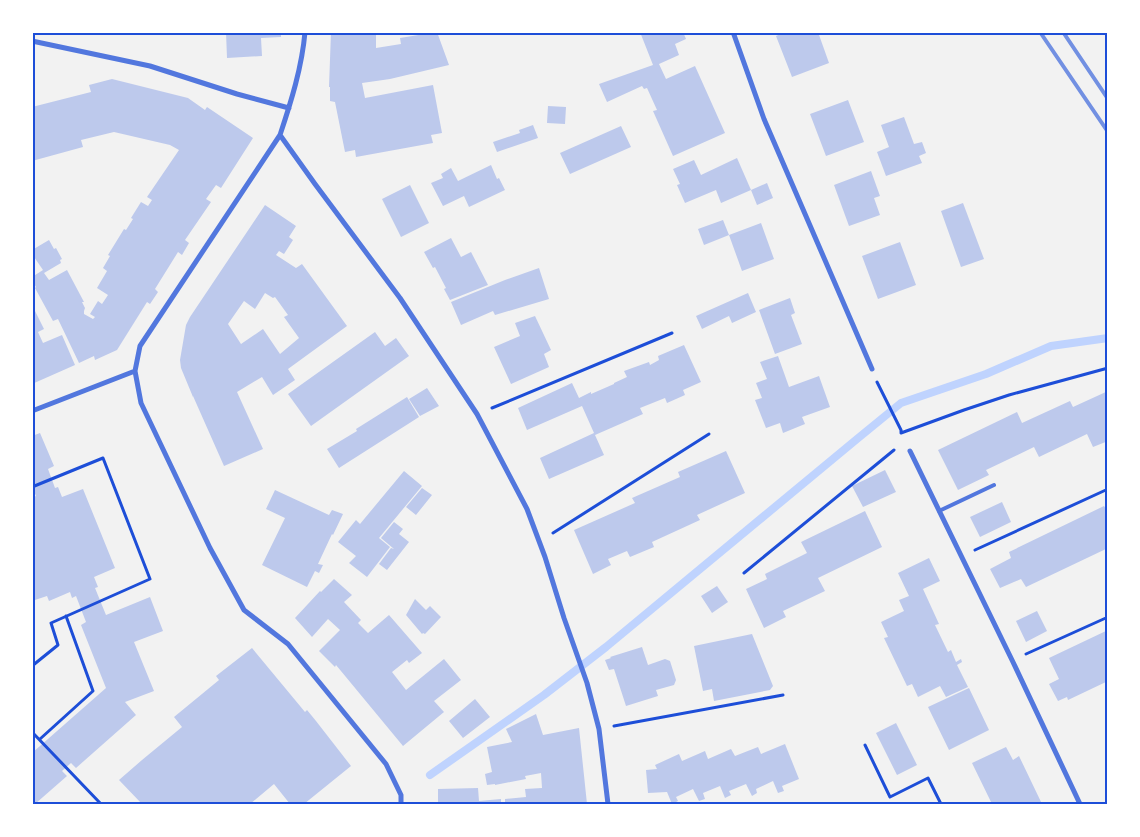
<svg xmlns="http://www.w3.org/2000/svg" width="1140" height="837" font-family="Montserrat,sans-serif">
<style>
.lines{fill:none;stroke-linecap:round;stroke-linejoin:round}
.stream{stroke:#bfd3fe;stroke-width:8}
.building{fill:#bdc9ec;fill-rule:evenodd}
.path{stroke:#1d4ed8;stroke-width:3}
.service{stroke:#5277de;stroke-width:4}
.minor{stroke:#5277de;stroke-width:5}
.rail{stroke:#7290e2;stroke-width:4}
.neatline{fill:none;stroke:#1d4ed8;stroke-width:2}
</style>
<rect width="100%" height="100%" fill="#f2f2f2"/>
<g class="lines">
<path class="stream" d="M430,775L544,695L606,647L857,439L901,403L986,374L1051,346L1108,338"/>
</g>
<path class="building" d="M226,32H281V37L261,38L262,56L227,58Z
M331,32H376V48L401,44L400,38L437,32L449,65L390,79L362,83L365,98L433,85L442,133L431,135L433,143L356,157L355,150L345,152L335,102L330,101V87H329Z
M640,32H683L686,39L675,44L679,55L659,64L666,79L695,66L725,133L673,156L653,111L657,110L647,88L644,89L642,86L607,102L599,84L653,65Z
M785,32H818L829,63L792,77L776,36Z
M112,79L188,98L205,110L207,107L253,138L221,188L216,185L206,199L211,202L185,240L189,243L182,255L178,252L155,289L158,292L150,304L147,302L117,350L95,360L94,356L79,363L58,319L53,321L35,288L36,287L32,280V277L43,270L32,254V250L49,240L54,249L56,248L62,259L60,260L61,263L44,273L49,280L67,270L84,302H82L85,308L84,311V314L93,319L95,317L90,314L98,301L102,304L108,295L97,288L107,271L103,268L110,256L108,255L124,229L126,230L133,219L131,218L141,202L148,206L152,200L147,197L179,150L170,145L114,132L81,140L83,147L32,161V107L91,92L89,85Z
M848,100L864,142L826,156L810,114Z
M548,106L566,107L565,124L547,123Z
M904,117L914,144L922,142L926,153L919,156L922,163L886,176L877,152L889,147L881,125Z
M533,125L538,138L497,152L493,142L520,133L519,130Z
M621,126L631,147L570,174L560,153Z
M737,158L751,190L721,203L716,190L685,203L677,185L680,184L673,169L694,160L701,175Z
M491,165L497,179L499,178L505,190L469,207L464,196L443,206L431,183L443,178L441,174L451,168L458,181Z
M871,171L880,196L874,198L880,215L849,226L834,185Z
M767,183L773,198L757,205L751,190Z
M410,185L429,223L401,237L382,199Z
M963,203L984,259L961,267L941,211Z
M265,205L296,226L289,237L293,240L284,254L279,251L276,255L296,268L302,264L347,326L288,369L295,380L273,395L262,377L237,392L263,449L224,466L193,396V397L181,368L180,360L186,325L190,317ZM265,293L273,298L275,297L288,315L284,317L299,338L280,354L263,329L241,344L228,324L244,301L255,309Z
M723,220L729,235L704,245L698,229Z
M761,223L774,259L742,271L729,235Z
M451,238L461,257L471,252L488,285L450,300L444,289L446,288L435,267L433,268L424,252Z
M900,242L916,285L878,299L862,256Z
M539,268L549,299L495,315L493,311L461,325L451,302L505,280Z
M748,293L756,312L732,323L729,316L702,329L696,316Z
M790,298L795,313L791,315L802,344L775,354L759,310Z
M32,305L44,329L38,332L43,343L62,335L75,365L32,384Z
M535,316L551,350L544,354L549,367L511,384L494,347L520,336L515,323Z
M375,332L385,346L396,338L409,356L311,426L288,394Z
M684,345L701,382L683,390L685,395L667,403L665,398L640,408L643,414L595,435L604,455L549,479L540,458L594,433L582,406L527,430L518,408L572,383L579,398L591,392V394L614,384V383L627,377L624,371L649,362L650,365L659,360L658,356Z
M778,356L789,387L819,376L830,407L802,417L805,424L783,433L780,423L766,428L755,400L762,398L756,383L767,379L760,362Z
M427,388L439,406L420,416L409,399Z
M1108,391V441L1093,447L1087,434L1039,457L1034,447L986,470L989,475L958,490L938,450L1017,412L1022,423L1070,401L1073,407Z
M407,397L419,417L339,468L327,449L357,431L356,429Z
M40,433L54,466L48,469L55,488L58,487L62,497L83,489L115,568L94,577L98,587L95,588L106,615L150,597L163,631L134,642L154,691L125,702L136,715L76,768L71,763L62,771L67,776L35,804H32V753L106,688L81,625L86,622L76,596L72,598L70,592L49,601L47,596L32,601V504L34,503L32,498L36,496L32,487V436Z
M726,451L745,493L697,515L700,520L652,542L654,547L630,557L627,551L608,559L611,565L593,574L574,530L635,503L632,498L680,477L678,472Z
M885,470L896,492L863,507L852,486Z
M404,471L422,486L379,538L390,547L367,577L349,563L356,556L338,542L356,520L360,524Z
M422,488L432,495L416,515L406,507Z
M275,490L329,515L332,510L343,514L333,535L332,534L318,564L323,565L319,573L315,571L307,587L262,565L285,518L266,509Z
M1002,502L1011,522L980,537L970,517Z
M1104,506L1108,512V548L1026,587L1021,579L1000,588L990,569L1011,558L1009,552Z
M865,511L882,547L818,578L825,591L783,611L786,617L764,628L746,589L767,579L765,574L807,553L801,542Z
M394,522L403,529L399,534L409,542L387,570L379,564L391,548L394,549L381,538Z
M929,558L940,581L923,589L939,624L935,625L948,652L951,650L956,662L961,659L962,662L957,665L968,687L946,697L940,686L918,697L912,684L907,686L884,638L888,637L881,622L904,611L899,600L909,596L898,573Z
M334,579L352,595L344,602L361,620L358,623L368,633L389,615L422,653L409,663L407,660L392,672L406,690L444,659L461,680L434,701L444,712L403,746L336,665L335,667L319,651L340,630L328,619L312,637L295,618L320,591L321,592Z
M717,586L728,602L712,613L701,596Z
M415,599L426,610L430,606L441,617L425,634L423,633L422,634L406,615Z
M1037,611L1047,631L1026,642L1016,621Z
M1108,630V681L1068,700L1067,697L1058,701L1049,684L1059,679L1049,658Z
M752,634L773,686L770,690L714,701L712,689L703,691L694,646Z
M642,647L648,665L665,659L670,661L676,680L674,685L656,690L658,696L626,706L614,669L609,670L605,660L611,658L610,657Z
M252,648L305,712L307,710L316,721L351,766L304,804H290L274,784L250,804H142L119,780L142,760L182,727L174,717L219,680L216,676Z
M969,688L989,730L949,750L928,707Z
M475,699L490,717L463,738L449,721Z
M536,714L543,735L579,728L587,804H505V799L526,797L525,789L542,788L541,773L525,776L526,779L495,785V784L487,785L485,774L492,772L487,747L512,742L506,729Z
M896,723L917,765L897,775L876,733Z
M785,744L799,779L782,786L784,791L778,793L773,781L756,789L757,793L752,796L746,784L729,791L731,795L725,798L720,786L703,793L705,799L699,801L693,789L676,797L678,801L672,804L667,792L648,793L646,770L657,769L655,765L679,754L682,761L705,751L708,759L731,749L735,756L758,747L761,754Z
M1006,747L1013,760L1019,756L1042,804H992L972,763Z
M478,788L479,801L501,799V804H438V789Z"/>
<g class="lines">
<path class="path" d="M877,382L901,430V432
M492,408L672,333
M901,433L964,410L1009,395L1108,368
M32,487L103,458L150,579L51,623L58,645L32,666
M553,533L709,434
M975,550L1108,489
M744,573L894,450
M1026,654L1108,617
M614,726L783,695
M32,732L101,804
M40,739L93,691L66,616
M865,745L890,797L928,778L941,804"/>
<path class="service" d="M939,511L994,485"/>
<path class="minor" d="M305,32C302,67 291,102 280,135L140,346L135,371L141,403L210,548L244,610L288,644L386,764L401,795V804
M733,32L764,119L872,369
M32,41L150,66L237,94L289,108
M280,135L315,184L400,298L477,414L527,509L545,557L564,618L587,683L599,729L608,804
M32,411L135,371
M910,451L1012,660L1080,804"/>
<path class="rail" d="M1040,32L1108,132
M1063,32L1108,99"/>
</g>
<rect width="1140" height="837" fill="none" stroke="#ffffff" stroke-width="68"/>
<rect x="34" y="34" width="1072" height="769" class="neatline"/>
</svg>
